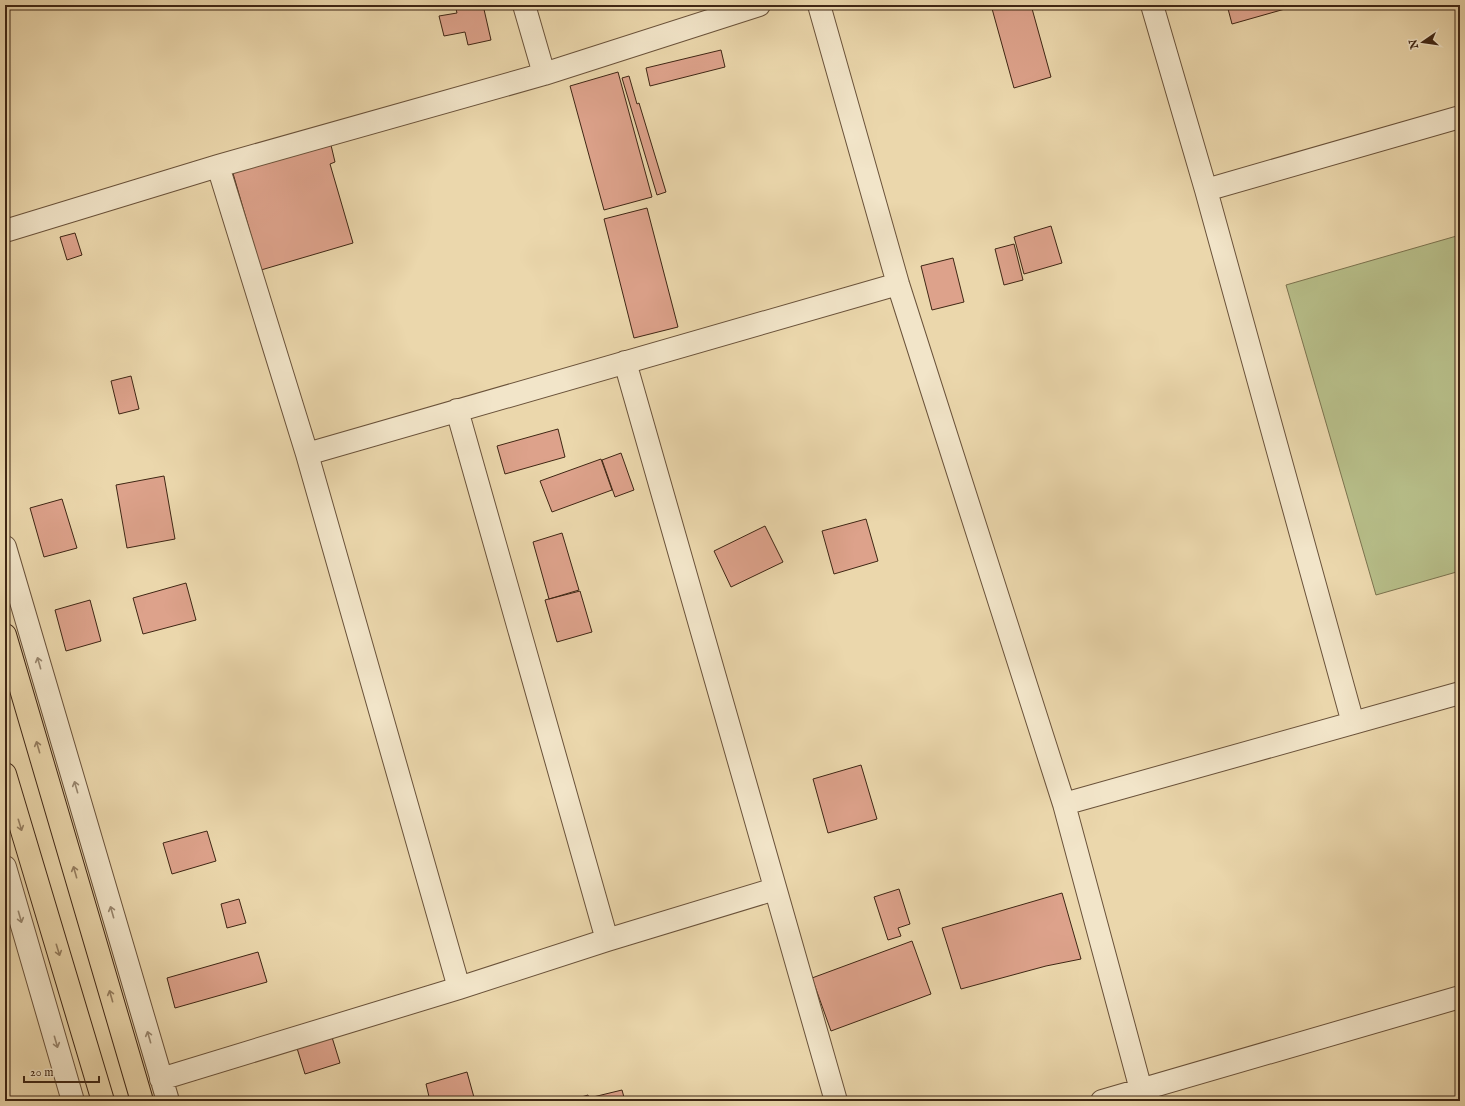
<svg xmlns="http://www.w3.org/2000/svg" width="1465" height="1106" font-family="'IM FELL English',serif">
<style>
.green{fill:#b7be89;stroke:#7b724e}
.building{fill:#dda28b;stroke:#3f2614}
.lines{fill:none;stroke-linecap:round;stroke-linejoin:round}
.minor-casing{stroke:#6a523a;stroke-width:24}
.major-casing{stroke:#3f2614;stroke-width:24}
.minor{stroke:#f2e5c9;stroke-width:22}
.major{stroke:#ebd7ac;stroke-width:22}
.oneway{stroke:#98866e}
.oneway2{stroke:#957e60}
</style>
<rect width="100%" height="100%" fill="#ebd7ac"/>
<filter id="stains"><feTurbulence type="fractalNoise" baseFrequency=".005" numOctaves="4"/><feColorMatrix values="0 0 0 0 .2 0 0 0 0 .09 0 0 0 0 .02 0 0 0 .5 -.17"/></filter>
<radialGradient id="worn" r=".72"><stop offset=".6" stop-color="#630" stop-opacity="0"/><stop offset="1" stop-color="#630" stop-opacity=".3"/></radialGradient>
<path class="green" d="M1460,235V571L1376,595L1286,285Z"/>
<path class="building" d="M455,5H483L491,40L468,45L465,32L444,36L439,16L457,13Z
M991,5H1031L1051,77L1014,88Z
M1227,5H1299L1232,24Z
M721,50L725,67L650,86L646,68Z
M618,72L652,197L604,210L570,86Z
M629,76L637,104L639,103L666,192L657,195L622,78Z
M330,141L335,162L330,164L353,243L261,270L232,170Z
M647,208L678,327L634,338L604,219Z
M1051,226L1062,263L1024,274L1014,237Z
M75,233L82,255L67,260L60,237Z
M1014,244L1023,280L1004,285L995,249Z
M953,258L964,302L932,310L921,266Z
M131,376L139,409L119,414L111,381Z
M558,429L565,457L505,474L497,446Z
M621,453L634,490L615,497L602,460Z
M601,459L612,490L552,512L540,481Z
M164,476L175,539L127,548L116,485Z
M62,499L77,548L44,557L30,508Z
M866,519L878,561L834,574L822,531Z
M765,526L783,562L731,587L714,551Z
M562,533L579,590L549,599L533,542Z
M186,583L196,620L143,634L133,598Z
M580,591L592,632L557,642L545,600Z
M90,600L101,641L66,651L55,610Z
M861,765L877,819L828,833L813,779Z
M207,831L216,861L172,874L163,843Z
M899,889L910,924L898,928L901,936L888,940L874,897Z
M1062,893L1081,959L1046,966L961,989L942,928Z
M239,899L246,923L227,928L221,904Z
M912,941L931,994L831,1031L812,978Z
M258,952L267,982L175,1008L167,978Z
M331,1034L340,1063L305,1074L296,1045Z
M467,1072L475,1101H430L426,1084Z
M622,1090L625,1101H579L578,1098L588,1095L589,1098Z
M816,1097L817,1101H801Z"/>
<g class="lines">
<defs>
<path id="minor" d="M524,5L544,74
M819,5L898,284L1064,804L1144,1101
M1152,5L1206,190L1353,723
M218,166L307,454L459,988
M1206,190L1460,117
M5,231L218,166L544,74L759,5
M625,362L836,1101
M457,410L607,940
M307,454L898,284
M5,547L168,1101
M1064,804L1460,693
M5,867L73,1101
M161,1079L459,988L607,940L775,889
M1102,1101L1460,997"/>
<path id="major" d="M5,635L142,1101
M5,774L103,1101"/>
</defs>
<use href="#minor" class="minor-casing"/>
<use href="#major" class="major-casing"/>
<use href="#minor" class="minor"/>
<use href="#major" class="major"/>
</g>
<defs><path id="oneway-shaft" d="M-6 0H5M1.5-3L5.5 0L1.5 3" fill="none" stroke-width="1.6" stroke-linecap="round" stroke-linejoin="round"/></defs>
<g class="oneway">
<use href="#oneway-shaft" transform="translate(39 663) rotate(-106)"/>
<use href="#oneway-shaft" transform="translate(76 787) rotate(-106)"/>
<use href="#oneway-shaft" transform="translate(112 912) rotate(-106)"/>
<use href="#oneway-shaft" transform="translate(20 917) rotate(74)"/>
<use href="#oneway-shaft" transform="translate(149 1037) rotate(-106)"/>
<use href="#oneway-shaft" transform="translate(56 1042) rotate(74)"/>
</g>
<g class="oneway2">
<use href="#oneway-shaft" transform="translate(38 747) rotate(-106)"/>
<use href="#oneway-shaft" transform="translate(20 825) rotate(73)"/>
<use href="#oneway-shaft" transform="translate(75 872) rotate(-106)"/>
<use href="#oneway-shaft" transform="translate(58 950) rotate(73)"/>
<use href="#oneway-shaft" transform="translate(111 996) rotate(-106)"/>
</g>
<rect width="1465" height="1106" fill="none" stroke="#ebd7ac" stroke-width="20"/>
<rect x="6" y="6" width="1453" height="1094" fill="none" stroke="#3f2614" stroke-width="2"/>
<rect x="10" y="10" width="1445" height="1086" fill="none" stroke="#3f2614"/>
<g transform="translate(1423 42) rotate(257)" stroke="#f2e5c9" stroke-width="3" paint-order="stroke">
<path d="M0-3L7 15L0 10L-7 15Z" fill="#3f2614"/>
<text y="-6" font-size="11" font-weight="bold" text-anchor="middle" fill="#3f2614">N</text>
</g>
<path d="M24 1076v6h75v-6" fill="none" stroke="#3f2614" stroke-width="2"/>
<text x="30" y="1076" font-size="12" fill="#3f2614" stroke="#f2e5c9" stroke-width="3" paint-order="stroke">20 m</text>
<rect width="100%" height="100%" filter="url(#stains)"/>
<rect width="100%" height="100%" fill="url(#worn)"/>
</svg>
